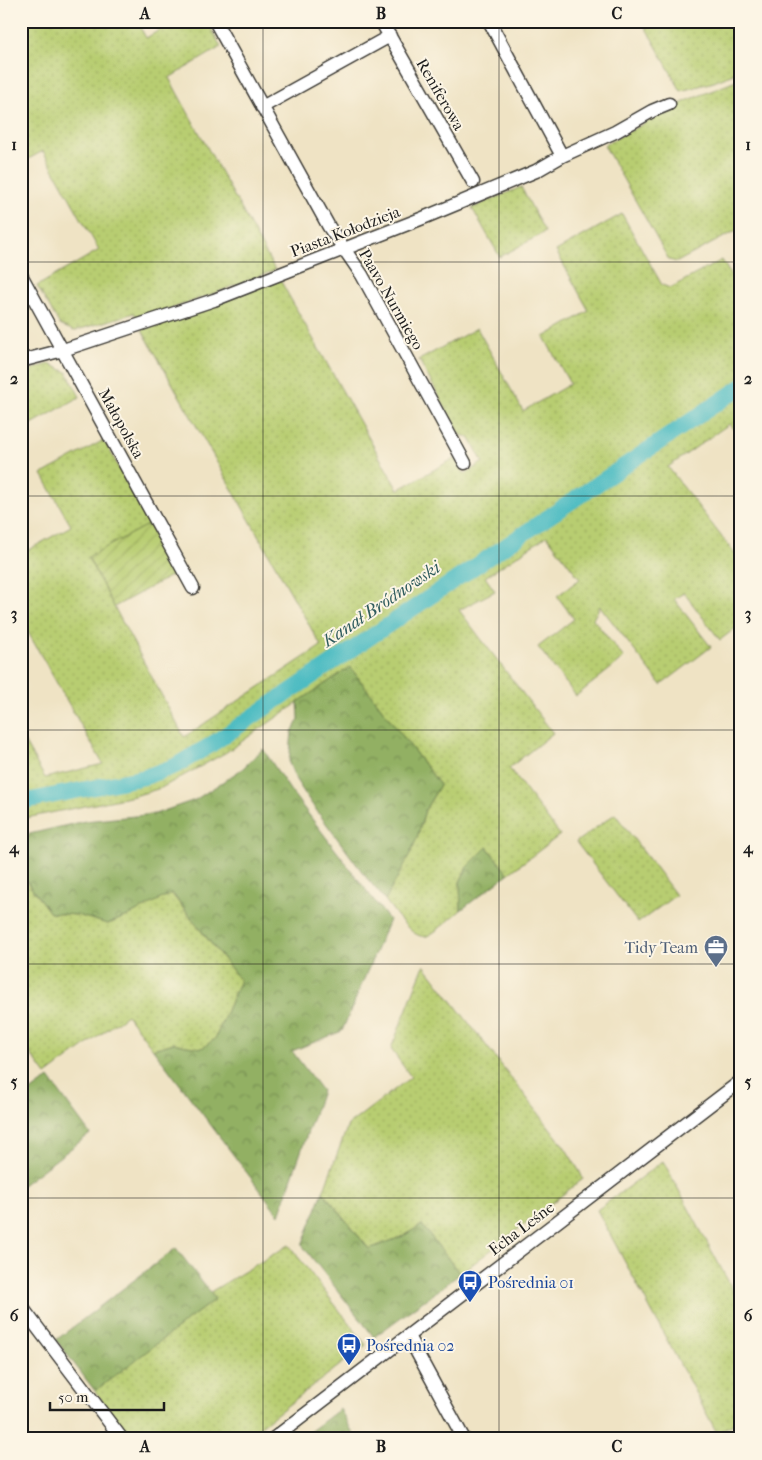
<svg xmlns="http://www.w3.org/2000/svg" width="762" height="1460" font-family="'IM FELL French Canon',serif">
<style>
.grass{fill:url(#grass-dots);stroke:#6a7446}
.forest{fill:url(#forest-crowns);stroke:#576640}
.garden{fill:url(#garden-furrows);stroke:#6a7446}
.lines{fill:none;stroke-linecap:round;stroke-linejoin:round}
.canal{stroke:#4dbcc2;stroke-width:16}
.street-casing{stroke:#3c3a35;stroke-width:15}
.street{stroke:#fff;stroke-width:12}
.grid{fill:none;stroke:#1c1c1c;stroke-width:1;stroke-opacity:0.55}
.labels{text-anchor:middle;stroke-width:4;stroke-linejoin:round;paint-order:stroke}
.street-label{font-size:16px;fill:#1c1c1c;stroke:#fcf5e5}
.service-label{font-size:16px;fill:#4e5e75;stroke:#fcf5e5;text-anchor:end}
.transit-label{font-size:16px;fill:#164399;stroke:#fcf5e5;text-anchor:start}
.water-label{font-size:18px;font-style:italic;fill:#305c5e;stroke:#fcf5e5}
.neatline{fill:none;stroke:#1c1c1c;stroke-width:2}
.grid-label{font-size:16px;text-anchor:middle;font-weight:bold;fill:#1c1c1c}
</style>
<defs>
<pattern id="grass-dots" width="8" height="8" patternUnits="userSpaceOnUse" patternTransform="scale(1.25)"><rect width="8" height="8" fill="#b8cd71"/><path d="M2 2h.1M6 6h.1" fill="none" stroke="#9eaf61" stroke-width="1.8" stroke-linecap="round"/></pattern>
<pattern id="forest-crowns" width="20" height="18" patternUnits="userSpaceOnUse" patternTransform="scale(1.25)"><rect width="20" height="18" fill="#92b063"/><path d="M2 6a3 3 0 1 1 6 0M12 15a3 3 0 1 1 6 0" fill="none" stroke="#768e51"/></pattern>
<pattern id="garden-furrows" width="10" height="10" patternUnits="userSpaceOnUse" patternTransform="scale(1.25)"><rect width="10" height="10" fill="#b8cd71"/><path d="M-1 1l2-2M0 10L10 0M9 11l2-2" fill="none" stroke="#9eaf61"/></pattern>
</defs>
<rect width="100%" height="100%" fill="#fcf5e5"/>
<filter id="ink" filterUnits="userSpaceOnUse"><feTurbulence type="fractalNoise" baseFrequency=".02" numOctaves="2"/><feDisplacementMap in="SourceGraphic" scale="10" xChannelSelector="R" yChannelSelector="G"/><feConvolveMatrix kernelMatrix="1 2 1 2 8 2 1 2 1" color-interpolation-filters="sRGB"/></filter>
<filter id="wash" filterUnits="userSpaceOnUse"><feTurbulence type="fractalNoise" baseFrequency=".0096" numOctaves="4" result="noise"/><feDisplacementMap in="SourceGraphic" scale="20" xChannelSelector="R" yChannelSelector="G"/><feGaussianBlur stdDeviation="1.12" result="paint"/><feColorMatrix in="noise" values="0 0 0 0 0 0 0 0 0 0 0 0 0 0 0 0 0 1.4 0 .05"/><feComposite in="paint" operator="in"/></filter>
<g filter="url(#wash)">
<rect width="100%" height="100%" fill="#efe3c4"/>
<path class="grass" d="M21,21H137L146,38L175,21H207L221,47L169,78L275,270L210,295L138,320L134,313L74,331L60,325L37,286L99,250L43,151L21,163Z
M642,21H741V71L714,82L681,91Z
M741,79V228L677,262L669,260L604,145L686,101Z
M521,187L545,232L500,257L472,208Z
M622,214L662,285L670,288L722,260L741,293V438L729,424L668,467L741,562V624L720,640L684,593L674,599L711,647L661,685L600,606L593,619L624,658L576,696L538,647L574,619L557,596L580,579L547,536L485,577L495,591L459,610L553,733L509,768L560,835L508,874L487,847L467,867L460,882L461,910C454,916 434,934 427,936C413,941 393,910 385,900L407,860L417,838L425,810L440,785L350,667L225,753L161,788L134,796L21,819V736L45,778L103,764L21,620V554L71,526L42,474L104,440L149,524L88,558L184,737L321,646L142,330L279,278L398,490L455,458L465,474L483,462L469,437L460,435L419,360L477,328L523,411L570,384L544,337L589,311L556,251Z
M49,364L67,372L80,397L21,430V373Z
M615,814L676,895L638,923L576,842Z
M21,874L50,913L77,915L108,924L130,915L171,893L240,980L215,1039L202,1048L186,1046L174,1043L153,1049L127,1015L46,1075L21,1041Z
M424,965L564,1146L580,1172L583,1179L460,1274L422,1225L401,1237L369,1249L323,1192L348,1125L411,1077L391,1049Z
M663,1161L741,1305V1420L717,1433L597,1210Z
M289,1245L366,1345L244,1439H131L95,1391L215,1299L210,1292Z"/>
<path class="forest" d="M350,667L440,785L425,810L417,838L407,860L385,900L366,877L311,803L296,780L289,763L292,732L299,719L298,702Z
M263,749L290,790L389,920L342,1031L292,1051L322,1091L279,1215L153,1049L174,1043L186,1046L202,1048L215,1039L240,980L172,893L130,915L108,924L77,915L50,913L21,874V836L85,821L155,814L195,800L242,769Z
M487,847L508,874L461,910L460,882L467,867Z
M49,1078L90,1134L21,1186V1099Z
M323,1192L369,1249L401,1237L422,1225L460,1274L374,1337L302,1245Z
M176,1248L215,1299L95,1391L56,1340Z
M340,1409L356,1439H300Z"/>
<path class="garden" d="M149,524L176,573L114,607L88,557Z"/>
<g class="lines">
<path class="canal" d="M21,802L145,777L175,766L209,746L741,387"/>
</g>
</g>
<g filter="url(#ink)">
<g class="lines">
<defs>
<path id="street" d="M215,21L329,227L362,275L465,463
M381,21L473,182
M489,21L562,156
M262,107L390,36
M21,275L193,588
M21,361L63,350L214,300L423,218L536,171L562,156L615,132L652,111L669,104
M21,1306L122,1439
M408,1336L464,1439
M273,1439L741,1081"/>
</defs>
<use href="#street" class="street-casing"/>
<use href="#street" class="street"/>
</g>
</g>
<path class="grid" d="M263,21V1439M499,21V1439M21,262H741M21,496H741M21,730H741M21,964H741M21,1198H741"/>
<defs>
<symbol id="office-pin" viewBox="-11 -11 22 30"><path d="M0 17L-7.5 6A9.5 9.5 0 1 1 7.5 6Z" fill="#5c6f8a" stroke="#fcf5e5"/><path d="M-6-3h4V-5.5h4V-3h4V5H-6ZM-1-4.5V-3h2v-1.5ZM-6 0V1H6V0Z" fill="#fff"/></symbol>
<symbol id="bus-pin" viewBox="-11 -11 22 30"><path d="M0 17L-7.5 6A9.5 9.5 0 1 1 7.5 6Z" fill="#1a4fb4" stroke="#fcf5e5"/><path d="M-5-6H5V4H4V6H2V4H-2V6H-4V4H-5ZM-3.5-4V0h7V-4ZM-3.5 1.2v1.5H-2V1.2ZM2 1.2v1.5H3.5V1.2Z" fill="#fff"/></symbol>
</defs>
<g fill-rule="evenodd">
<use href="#office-pin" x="702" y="933" width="28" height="38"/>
<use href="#bus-pin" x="456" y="1268" width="28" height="38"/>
<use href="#bus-pin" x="335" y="1331" width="28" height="38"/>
</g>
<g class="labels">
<g class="street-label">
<text transform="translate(441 94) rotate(60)" y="6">Reniferowa</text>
<text transform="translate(345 231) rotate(-21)" y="6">Piasta Kołodzieja</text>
<text transform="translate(392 299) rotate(60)" y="6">Paavo Nurmiego</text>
<text transform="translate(122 423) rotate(61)" y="6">Małopolska</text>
<text transform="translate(521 1228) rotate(-37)" y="6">Echa Leśne</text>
</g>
<g class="service-label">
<text x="698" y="953">Tidy Team</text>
</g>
<g class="transit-label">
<text x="488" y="1288">Pośrednia 01</text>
<text x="366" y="1351">Pośrednia 02</text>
</g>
<g class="water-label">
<text transform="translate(381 604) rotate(-34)" y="6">Kanał Bródnowski</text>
</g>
</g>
<rect width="762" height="1460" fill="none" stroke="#fcf5e5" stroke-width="55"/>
<path d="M50 1402v8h114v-8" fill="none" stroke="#1c1c1c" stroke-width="2.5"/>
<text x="58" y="1402" font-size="15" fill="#1c1c1c" stroke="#fcf5e5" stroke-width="4" paint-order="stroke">50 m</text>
<rect x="28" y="28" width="706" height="1404" class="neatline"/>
<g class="grid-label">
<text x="145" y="19">A</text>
<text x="381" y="19">B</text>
<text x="617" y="19">C</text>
<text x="14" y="150">1</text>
<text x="748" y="150">1</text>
<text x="14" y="384">2</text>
<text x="748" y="384">2</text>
<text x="14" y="619">3</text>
<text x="748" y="619">3</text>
<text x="14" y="853">4</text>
<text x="748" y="853">4</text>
<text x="14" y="1087">5</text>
<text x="748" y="1087">5</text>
<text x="14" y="1321">6</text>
<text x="748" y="1321">6</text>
<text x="145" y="1452">A</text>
<text x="381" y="1452">B</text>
<text x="617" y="1452">C</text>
</g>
</svg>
